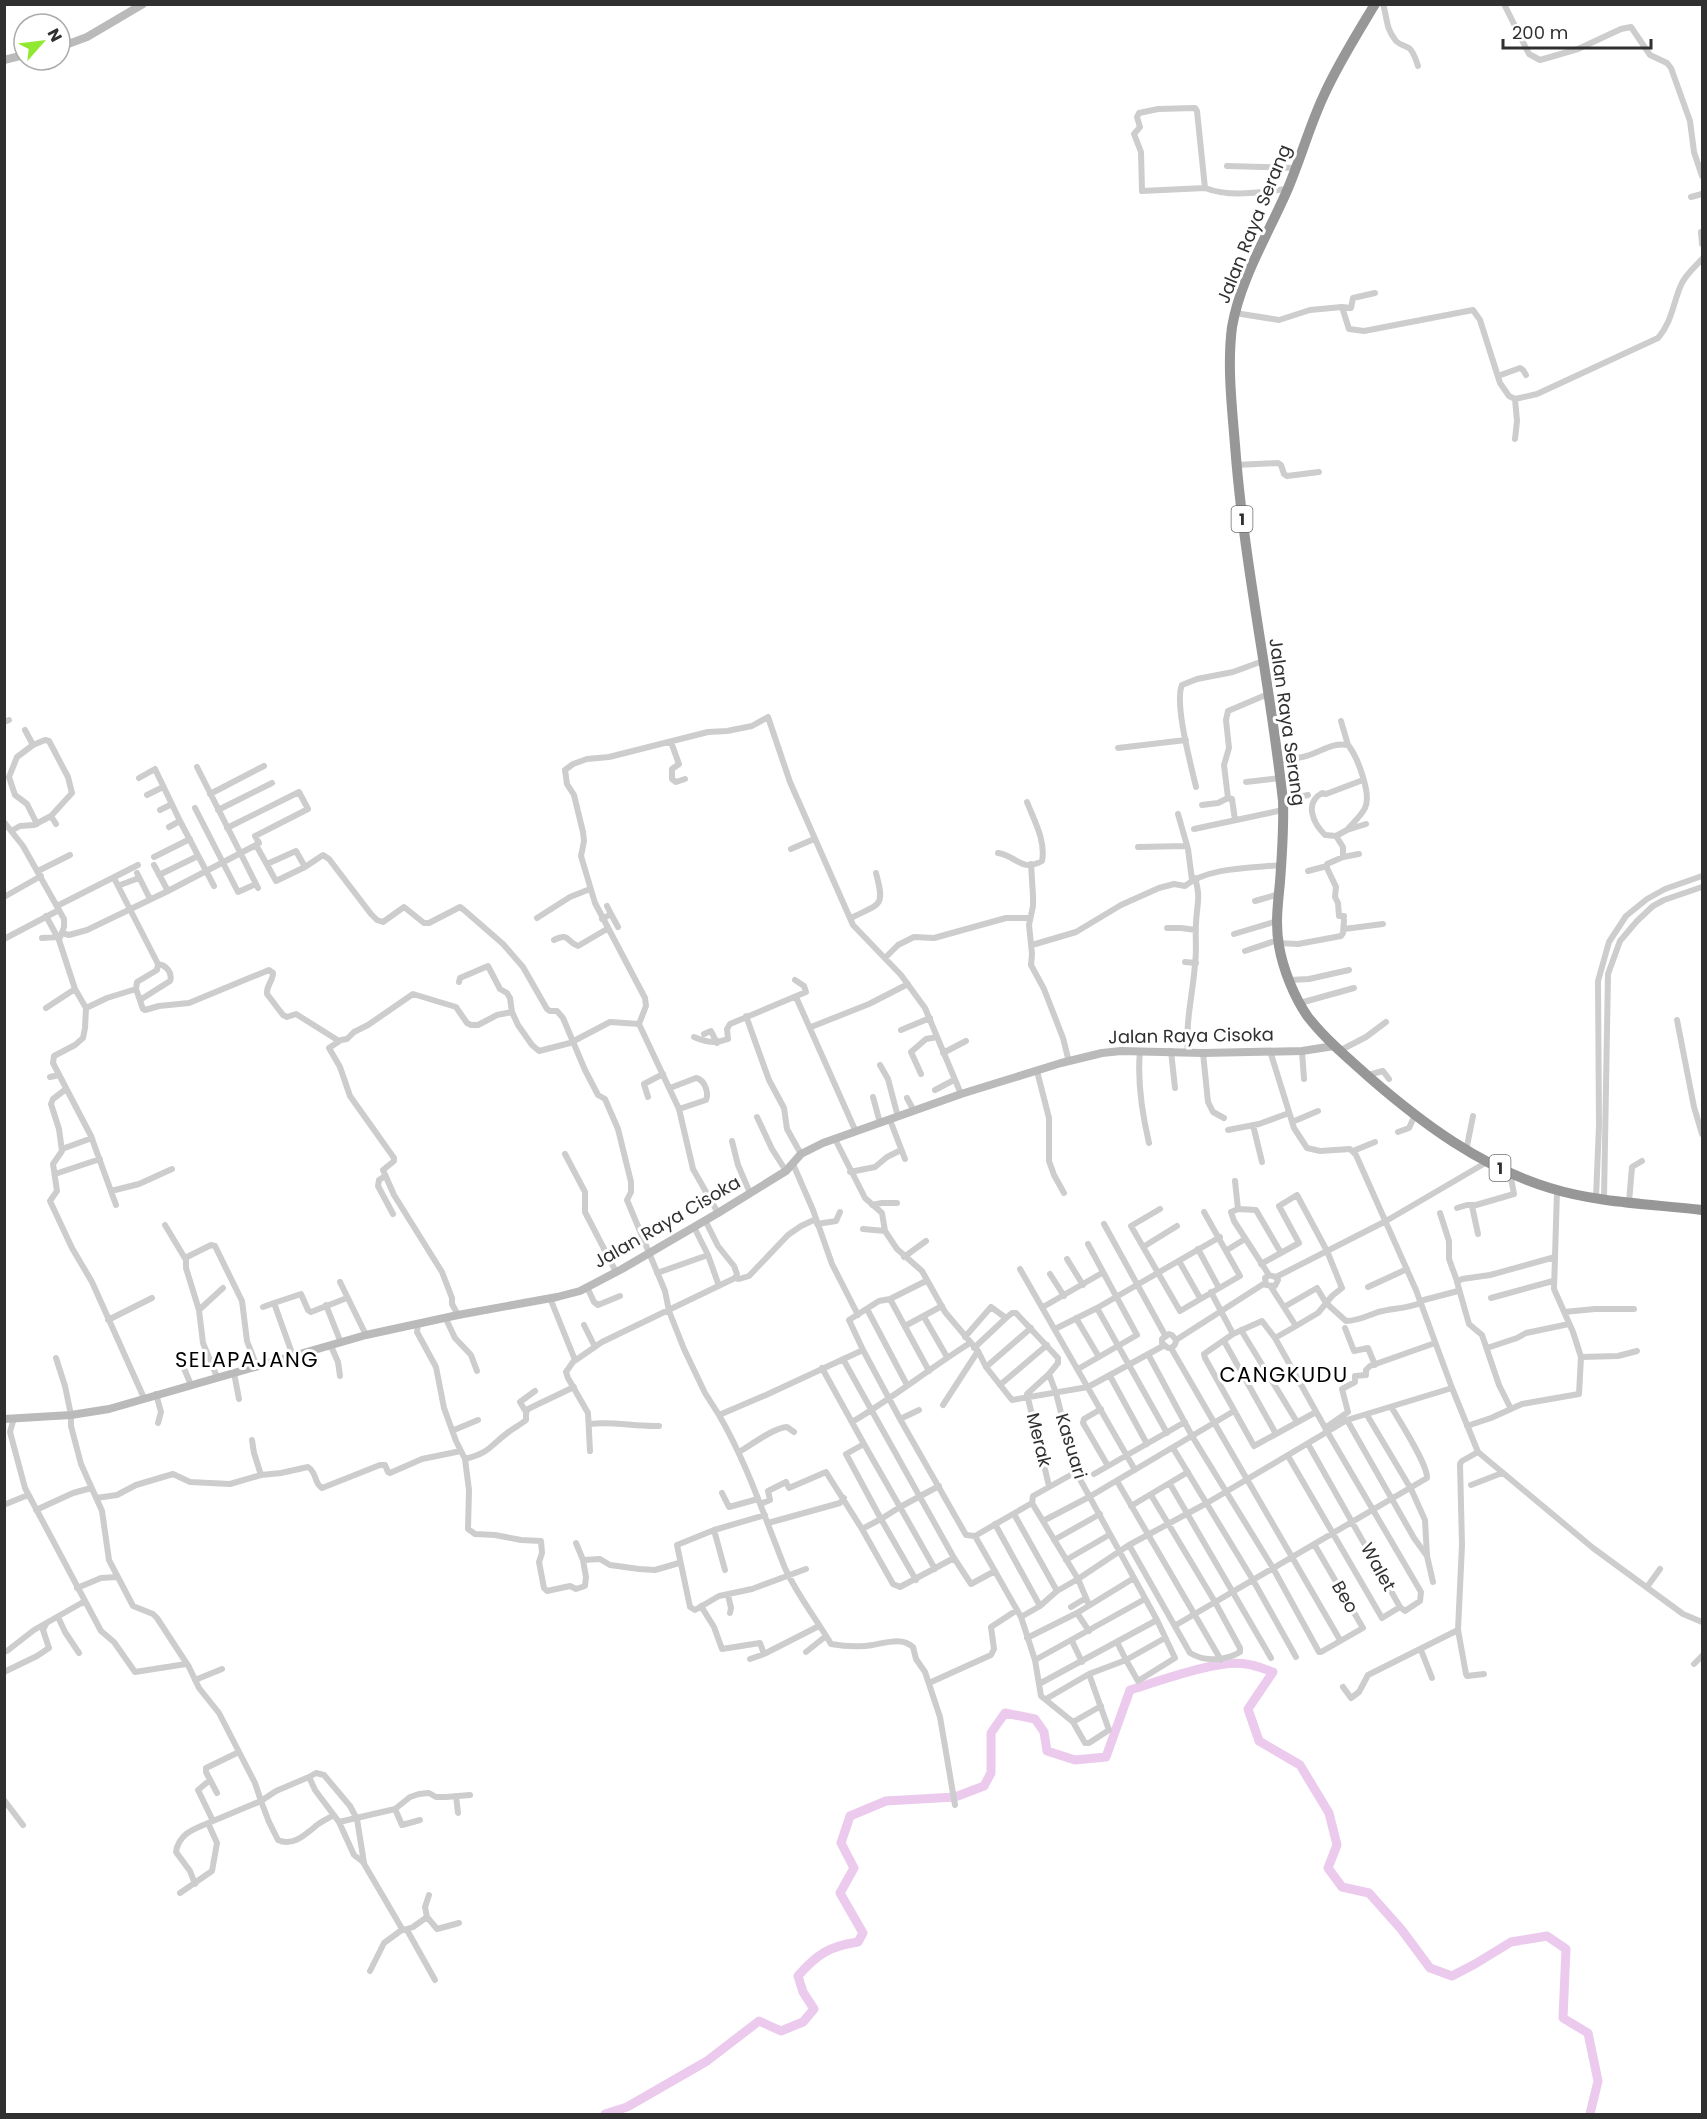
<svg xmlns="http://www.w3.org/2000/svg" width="1707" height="2119" font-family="Poppins,sans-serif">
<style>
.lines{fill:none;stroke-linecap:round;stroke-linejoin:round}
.river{stroke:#ebcaed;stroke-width:9}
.street{stroke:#cdcdcd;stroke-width:6}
.secondary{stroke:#bababa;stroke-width:8}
.highway{stroke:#979797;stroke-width:10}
.labels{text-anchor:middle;stroke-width:6;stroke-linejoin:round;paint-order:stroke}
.shield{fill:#fff;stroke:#6e6e6e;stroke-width:1.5}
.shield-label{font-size:16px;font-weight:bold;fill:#303030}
.street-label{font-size:18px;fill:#303030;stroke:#fff}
.quarter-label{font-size:21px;letter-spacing:1.5px;fill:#000;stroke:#fff}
</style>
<rect width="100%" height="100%" fill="#fff"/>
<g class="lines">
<path class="river" d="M605,2114L627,2107L707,2061L759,2021L781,2031L803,2022L814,2009L803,1992L798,1976C817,1954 830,1946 858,1942L863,1933L840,1893L854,1868L841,1843L850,1816L886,1801L955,1797L984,1786L991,1773V1733L1005,1713L1035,1719L1044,1732L1047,1751L1075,1760L1106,1757L1130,1690C1159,1681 1218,1659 1246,1664C1255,1665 1264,1669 1273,1672L1248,1709L1259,1741L1300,1765L1329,1813L1337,1845L1328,1868L1342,1887L1369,1893L1401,1929L1430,1968L1452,1976L1475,1964L1511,1942L1547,1936L1566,1949L1563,2018L1588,2033L1598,2081L1590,2114"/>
<path class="street" d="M1383,4C1388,20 1385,27 1396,41C1400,45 1404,45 1409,48C1414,52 1416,60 1418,66
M1504,4L1529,54L1540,60L1578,49L1621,29L1631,27L1650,55L1667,63L1671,68L1690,121L1694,152L1702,176
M1227,166L1296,168
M1205,188L1142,191L1141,152L1134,134L1140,127L1137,117L1139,113L1158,109L1195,108L1197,111L1205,188C1231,198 1260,192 1287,189
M1691,197L1702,194
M1701,232L1702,244
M1342,307L1351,308L1353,298L1375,293
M1235,313L1279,320L1310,310L1342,307L1349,329L1364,331L1473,310L1480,320L1500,383L1509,396L1515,399L1537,394L1658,338C1672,322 1673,303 1681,285C1685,275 1695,267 1702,259
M1498,376L1520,368L1523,370L1526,375
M1515,399L1517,421L1515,439
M1236,465L1278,463L1281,465L1284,474L1287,476L1319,472
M1341,721L1348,745
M4,722L9,720
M25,730L33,745L45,740L49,741L68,777L72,793L51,816
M671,742L679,764L672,769V779L676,782L685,779
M33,745L17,757L9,777L15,795L27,804L37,824
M1118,748L1186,740
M1278,761C1287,759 1298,759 1306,756C1321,752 1332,742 1348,745C1357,756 1372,794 1365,808C1361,816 1353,823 1347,830
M197,767L258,888
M139,778L155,769L180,821
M1246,782L1280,778
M1196,787C1191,765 1174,703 1182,685L1197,679L1233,672L1263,661
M210,794L264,766
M147,795L163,787
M1228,798L1232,799L1235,820
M1283,801L1308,795
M1202,805L1218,803L1228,798L1224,765L1229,748L1226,720L1228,711L1268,694
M195,808L238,892L256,884
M160,810L172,804
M218,810L272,783
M1178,814L1188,849L1192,880
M4,822L23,846L64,919V927L59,940L75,989L86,1008L85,1028L83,1038L75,1045L54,1056L53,1063L91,1136L116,1205
M169,827L180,821L214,886
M227,828L299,792L308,809L255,836L259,843L256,845
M1194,829L1283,810
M11,831L20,826L34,825L51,816L56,824
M1336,836L1347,830L1366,824
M1138,847L1187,846
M791,849L814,839
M998,853C1016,855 1021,873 1042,861C1046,841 1034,820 1027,802
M154,857L190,839
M1343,857L1359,854
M267,864L296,851L305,867
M1031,864L1033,896V906L1029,925L1032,954L1031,965L1044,989L1063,1038L1069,1062
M154,865L168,891
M38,871L70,855
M1308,871L1327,866
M137,873L150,899
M159,875L198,856
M114,878L158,964C166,965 173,973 170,981L140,1000
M120,885L139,878
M4,897L41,876
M1255,901L1279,894
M57,906L138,865
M611,914L618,927
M46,916L59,940
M1344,916H1339L1338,903L1335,897L1336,887L1327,868V864L1343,857V847L1336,836L1325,835C1313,823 1304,803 1322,793L1326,794L1363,780
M537,918L570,897L590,889
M851,918C881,903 885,907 876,873
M602,919L611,914L607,906
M1167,928H1181L1196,930
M1344,929L1383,924
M62,933L69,935L87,930L168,891L256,845L276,881L305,867L323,855L329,859L371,914L377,920L383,922L404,907L424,923H429L460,907L464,910L503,944L523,967L547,1009L550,1011H557L563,1018L585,1070L598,1095L605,1099L618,1129L631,1182V1192L627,1200L665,1291L669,1311L684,1349L705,1393L719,1415L766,1395L863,1350L900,1419L966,1535L975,1536L1021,1617L1040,1606L1057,1591L1078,1579L1129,1545L1207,1503L1347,1420L1452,1388
M1234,934L1277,921
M42,938L57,937
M4,939L59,910
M554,940C570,932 566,942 578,946L607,929
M1278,943L1298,944L1341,936L1343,933L1344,920
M1032,945L1076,932L1121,905L1159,888L1174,884L1185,886C1208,867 1252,868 1281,865
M1245,951L1278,940
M885,958L898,945L914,937L934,938L1006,918H1030
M1185,962L1196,963
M1290,980L1309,979L1349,970
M459,982L460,978L488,966L500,989L507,993L510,998L512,1012L518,1025L532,1045L539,1051L570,1043L610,1022L639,1024
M136,989L137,982L157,970L158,964
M796,997L856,1132
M1300,1003L1354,988
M46,1008L75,989
M86,1008L107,998L136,989L143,1009L145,1010L159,1006L189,1003L269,970L273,973C273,981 266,986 267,994L283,1015L287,1017L296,1014L339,1041
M746,1016L769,1080L784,1108L787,1129L801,1154
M1677,1020L1694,1107L1702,1134
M811,1027L869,1004L908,984
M901,1030L930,1018
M704,1034L711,1031L717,1043
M694,1037C706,1042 715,1044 728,1039L727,1029L730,1024L806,992L804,986L795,980
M1140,1051C1137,1082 1142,1113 1149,1143
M1171,1051L1175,1088
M1270,1051L1294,1128L1307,1148L1320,1151L1350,1149L1356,1155L1416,1290L1452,1388L1478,1452L1593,1548L1683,1614L1702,1622
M1302,1051L1304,1079
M1339,1051L1366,1037L1386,1022
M1188,1052C1185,1023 1193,993 1195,964C1197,950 1195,937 1196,923C1197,903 1201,898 1195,878
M943,1053L966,1041
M1203,1053L1208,1102L1213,1112L1224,1118
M880,1065L888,1079L898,1117
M1037,1071L1049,1118V1161L1054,1175L1064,1193
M921,1074L911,1052L926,1039L937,1037
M1368,1075L1383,1071L1389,1079
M50,1077L59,1075
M670,1088L696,1078C705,1080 709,1093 706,1100L679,1109
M66,1089L53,1099L51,1104L59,1129L62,1151L53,1164L57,1191L50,1201L72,1248L92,1282L144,1398
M935,1090L954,1080
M648,1097L644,1084L663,1074
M873,1097L880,1123
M907,1098L914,1111
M757,1117L772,1149L786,1171
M890,1120L905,1159
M1292,1122L1318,1111
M1253,1125L1262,1162
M1228,1130L1259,1124L1289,1113
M1398,1132L1409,1128L1415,1115
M835,1139L865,1198L882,1213L885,1231L897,1249L922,1271L945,1312L978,1351L986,1367L1012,1400L1088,1387L1163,1346
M732,1141L738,1165L750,1193
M62,1149L92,1138
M1353,1151L1375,1142
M1466,1151L1473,1116
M565,1154L585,1192V1212L616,1272
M793,1164L813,1210L832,1264L858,1315
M850,1172L875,1167L887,1157L901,1150
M55,1174L100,1159
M385,1176L379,1180L378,1186L393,1214
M1235,1181L1238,1209
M111,1191L139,1184L172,1169
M1596,1198L1599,1125L1598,981L1609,942L1626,916L1647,899L1665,889L1702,876
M1604,1199L1608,974L1620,941L1637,921L1653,906L1664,900L1702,887
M1629,1202L1632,1167L1642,1161
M872,1205L882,1203H897
M1472,1206L1478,1234
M1457,1208L1467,1205H1476L1514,1194L1510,1173
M1160,1209L1131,1226L1180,1311L1240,1276L1204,1212
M718,1213L693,1169L679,1109L639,1024L646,1006L645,998L595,903L581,856L584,841L583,832L574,795L567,784L565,770L573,764L587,759L609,757L708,732L727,731L752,726L768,717L790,782L853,925L901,975L925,1008L961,1094
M1440,1213L1449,1241V1259L1457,1281
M817,1224L836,1221L840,1212
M1104,1224L1165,1335
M165,1225L186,1260V1268L199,1310
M694,1227L708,1255L719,1286
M863,1229L885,1231
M1143,1247L1177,1226
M1198,1249L1219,1288
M1227,1250L1245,1239
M904,1257L926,1241
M185,1258L211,1245L215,1246L242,1301L247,1341L257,1367
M1067,1259L1083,1285
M1179,1261L1200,1298
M1261,1264L1299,1243L1279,1206L1297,1195L1327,1251L1342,1288L1332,1296L1318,1313L1296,1326
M1020,1269L1135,1470
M657,1273L708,1255
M1050,1274L1064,1296
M1269,1275L1234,1221L1231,1212L1238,1209L1256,1210L1281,1253
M1276,1277L1278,1280L1275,1286L1266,1285L1265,1278L1269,1275L1276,1277L1386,1221L1487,1162
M735,1278L739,1279L749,1276L788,1235L801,1226L816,1219
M340,1282L366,1335
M587,1287L594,1302L598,1305L620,1296
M1271,1287L1296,1326L1275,1338L1328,1433L1421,1592L1420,1601L1405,1611L1400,1607L1308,1444
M1368,1287L1407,1269
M1211,1292L1233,1334
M550,1298L575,1360
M1491,1298L1553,1281
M890,1299L929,1371
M1420,1301L1458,1291
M274,1303L301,1294L308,1310L311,1312L347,1298
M326,1305L341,1343
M263,1307L274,1303L293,1356
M1043,1307L1102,1273
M1284,1307L1317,1288L1326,1303L1346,1321C1358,1321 1367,1316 1378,1312C1393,1308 1405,1309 1421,1303
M1097,1308L1167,1433
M867,1309L907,1385
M1564,1312L1595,1309H1634
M458,1315L452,1304V1298L442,1272L394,1195L383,1170L394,1161V1158L350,1096L340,1067L329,1048L341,1040L347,1039L354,1032L368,1025L413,994L456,1007L467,1023L471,1025H478L497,1015L512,1012
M445,1317L455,1338L471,1355L477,1371
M924,1317L947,1357
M1076,1318L1099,1357
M108,1320L152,1298
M418,1324L417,1332L436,1367L444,1408L456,1441L465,1459L469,1490L468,1529L475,1534L495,1535L521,1540L541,1541L542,1553L539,1562L544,1588L547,1591L570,1586L576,1589L585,1586L586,1577L583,1560
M584,1325L595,1347
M905,1326L942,1306
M1345,1328L1354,1351L1368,1348L1375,1365
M1055,1329L1097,1308L1220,1237
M1241,1330L1297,1422
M965,1337L991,1307L1006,1318L1012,1313H1016L1058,1358V1363L1049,1374L1056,1393L1076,1472L1157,1620L1175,1658L1138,1681L1126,1660L1089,1674L1109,1730L1089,1743H1085L1073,1722L1041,1696L1035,1660L1021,1617
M1275,1338L1262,1321L1233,1334L1204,1354L1205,1358L1254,1446L1316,1412
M1176,1340L1172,1335L1169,1334L1162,1339V1343L1168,1348C1173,1348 1176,1345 1176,1340L1265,1283
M1224,1341L1276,1434
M331,1346L338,1362L340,1376
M974,1348L1006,1318
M1171,1348L1340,1640
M1487,1348L1517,1338L1526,1333L1569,1324
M863,1350L849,1320L879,1301L890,1299L926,1281
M178,1354L191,1385
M1148,1354L1192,1436L1273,1568L1319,1652H1321L1363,1628L1314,1544
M1581,1357L1618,1356L1637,1351
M56,1358L65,1386L71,1415V1426L81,1464L102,1511L109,1560L133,1606L153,1614L157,1618L189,1667L199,1688L219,1713L255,1783L261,1801L276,1791L309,1777L315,1790L339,1822L395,1809L410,1797L419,1794L429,1793L436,1797H446L470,1795
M843,1359L954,1558
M986,1367L1031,1328
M822,1368L864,1444L846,1454L881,1519L862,1529L893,1584L900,1587L954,1558L971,1584L995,1571
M1078,1369L1137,1335L1088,1244
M234,1373L239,1399
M1049,1374L1027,1394L1049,1486
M1110,1376L1147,1444
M217,1377L203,1343L199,1310L223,1288
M1000,1385L1047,1345
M156,1394L161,1412L158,1423
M943,1405L978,1351
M1101,1409L1084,1419L1083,1423L1108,1466
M1511,1409L1499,1385L1482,1335L1469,1324L1457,1282L1462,1279L1490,1275L1555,1257L1557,1190
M526,1412L520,1402L535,1391
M719,1415C747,1463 764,1516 785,1568C797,1595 816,1618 831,1644C842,1646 853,1647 865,1646C881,1645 900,1635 913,1647L916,1659L925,1672L940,1717L955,1805
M1367,1415L1411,1489L1425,1520L1427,1556L1433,1582
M14,1418L10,1432L25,1488L101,1631L114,1642L135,1672L186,1664
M900,1419L919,1410
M1347,1420L1414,1538L1427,1556
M852,1422C893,1398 930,1368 970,1343
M590,1424C613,1421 635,1427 659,1426
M1467,1426L1491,1418L1522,1404L1579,1394L1581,1357L1573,1332L1554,1289L1555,1257
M1325,1428L1348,1412L1342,1389L1355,1382V1376L1366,1375V1370L1370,1366L1435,1343
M454,1430L478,1420
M252,1440L254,1453L261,1475
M864,1444L900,1507L881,1519L916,1580
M1173,1448L1253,1580L1296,1657
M590,1451L588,1413L568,1378L566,1372L573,1362L602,1342L735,1278L737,1274L734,1266L718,1246L705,1220
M739,1452C751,1445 775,1427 787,1427L794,1432
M1288,1456L1382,1618L1400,1607
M465,1459C489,1453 489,1447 506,1434C512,1429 520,1425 526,1420V1413L528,1409L574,1387
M1094,1474L1185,1422
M1117,1481L1221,1660
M1170,1484L1271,1658
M1471,1485L1502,1473
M722,1493L729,1507L758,1499
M96,1498L117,1495L136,1485L173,1474L190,1482L230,1484L261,1475L281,1473L308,1467C317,1472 314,1484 322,1488L380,1465H385L388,1472L390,1473L422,1459L461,1451
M1032,1503L1078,1579L1089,1605
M6,1504L28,1495
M760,1504L770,1500L768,1491L786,1482L789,1488L826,1472L862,1529
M1131,1506L1188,1472
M36,1510L73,1493L91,1488
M1014,1514L1057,1591
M1043,1521L1089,1497L1234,1411
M768,1523L840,1503L844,1498
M995,1524L1040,1606
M714,1530L765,1515
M975,1536L1032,1503L1033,1496L1076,1472
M1054,1540L1100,1514
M576,1543L583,1560L600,1559L610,1565L639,1569L655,1570L679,1563
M1129,1545L1190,1653C1205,1662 1225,1661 1240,1652V1648L1215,1602L1151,1495
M1066,1560L1109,1535
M935,1569L900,1507L939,1486
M725,1570L714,1530L677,1545L690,1607L695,1610L719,1596L752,1589L806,1569
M1647,1587L1660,1569
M77,1588L101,1578L117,1577
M728,1595L731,1608L730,1613
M701,1606L714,1627L722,1649L760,1643L764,1654
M1071,1607L1086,1598
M1077,1613L1089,1631
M58,1617L65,1632L79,1653
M1176,1625L1427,1478C1428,1465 1400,1422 1392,1408
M1458,1630L1466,1674L1467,1676L1484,1674
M1027,1638L1077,1613L1134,1578
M1072,1641L1082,1662
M1117,1642L1126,1660L1165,1638
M1421,1650L1432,1678
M7,1651L34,1630L85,1601
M806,1652L826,1636
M750,1659L764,1654L819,1626
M1035,1660L1145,1599
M1694,1664L1702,1656
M4,1672L37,1656L49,1648L43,1630L46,1624
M195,1680L222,1669
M929,1683L991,1655L994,1649L991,1627L1017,1610
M1039,1684L1157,1620
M1343,1687L1351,1698L1359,1692L1368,1675L1458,1630L1462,1545L1460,1464L1462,1461L1478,1452
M1046,1699L1089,1674
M1073,1722L1101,1706
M309,1777L316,1773L324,1775L350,1806L357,1819L364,1863
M217,1793L206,1772V1768L239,1752
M456,1796L458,1813
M4,1800L23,1825
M395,1809L402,1825L420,1820
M213,1821L261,1801L269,1822L278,1840C293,1847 306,1834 317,1825C322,1821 329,1818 334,1815
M339,1822L354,1855L363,1862L401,1927L404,1930L413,1927L427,1917L425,1907L429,1895
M195,1884L190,1871L176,1852C179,1832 197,1828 213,1821L198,1790L210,1780
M180,1893L212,1871L217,1843L208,1823
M427,1917L437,1929L459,1923
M407,1930L435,1980
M370,1971L384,1943L403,1929"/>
<path class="secondary" d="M60,47L87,37L143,4
M4,60L24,55
M4,1419L71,1415L109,1409L366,1335L458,1315L557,1297L580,1291L622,1269L718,1213L786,1171L801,1154L823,1143L961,1094L1061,1063L1102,1053L1121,1051L1203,1053L1302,1051L1334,1046"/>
<path class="highway" d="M1375,4C1357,34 1338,64 1324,95C1309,127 1300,161 1286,193C1267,236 1240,280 1232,327C1227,366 1232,407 1235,445C1244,565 1270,682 1283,801C1284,828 1282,855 1280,882C1278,903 1275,924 1279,946C1283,969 1294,997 1308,1017C1326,1040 1348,1058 1369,1077C1423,1124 1481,1167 1550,1188C1598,1203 1652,1204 1702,1210"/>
</g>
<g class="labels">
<g class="shield">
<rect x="1231.5" y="506" width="21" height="26" rx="4.5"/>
<rect x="1489.5" y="1155" width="21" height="26" rx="4.5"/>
</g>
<g class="shield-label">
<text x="1242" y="525">1</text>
<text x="1500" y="1174">1</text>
</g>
<g class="street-label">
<text transform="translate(1254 224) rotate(-68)" y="6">Jalan Raya Serang</text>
<text transform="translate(1287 722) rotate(82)" y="6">Jalan Raya Serang</text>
<text transform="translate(1191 1036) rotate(-1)" y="6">Jalan Raya Cisoka</text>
<text transform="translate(667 1222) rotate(-30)" y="6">Jalan Raya Cisoka</text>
<text transform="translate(1039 1440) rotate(76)" y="6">Merak</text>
<text transform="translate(1071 1446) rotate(73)" y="6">Kasuari</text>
<text transform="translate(1378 1567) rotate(61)" y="6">Walet</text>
<text transform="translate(1345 1597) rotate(60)" y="6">Beo</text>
</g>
<g class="quarter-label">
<text x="247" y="1367">SELAPAJANG</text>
<text x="1284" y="1382">CANGKUDU</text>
</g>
</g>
<rect width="1707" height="2119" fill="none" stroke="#303030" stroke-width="12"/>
<g transform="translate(42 42) rotate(62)"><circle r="28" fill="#ffffff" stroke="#acacac" stroke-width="1.5"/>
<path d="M0-4.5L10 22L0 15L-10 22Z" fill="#90e830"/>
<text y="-9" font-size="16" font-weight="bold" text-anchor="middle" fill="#303030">N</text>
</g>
<path d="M1503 39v9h148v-9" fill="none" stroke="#303030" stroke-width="3"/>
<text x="1512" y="39" font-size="18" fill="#303030" stroke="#ffffff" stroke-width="4.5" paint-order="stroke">200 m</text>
</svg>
